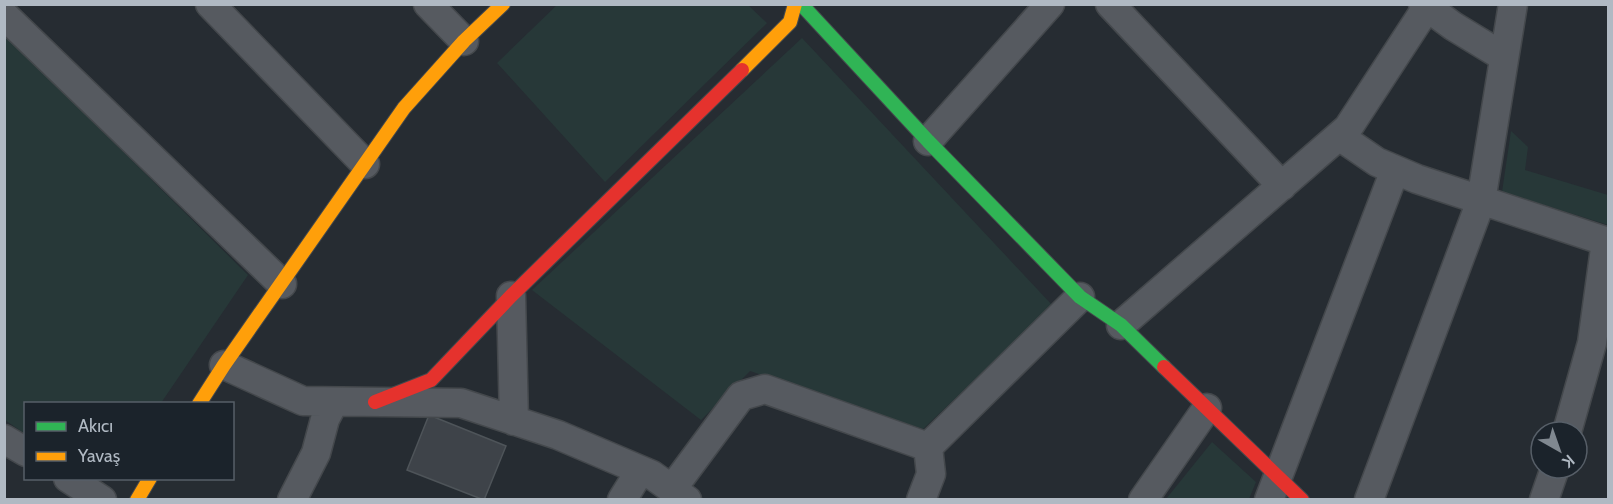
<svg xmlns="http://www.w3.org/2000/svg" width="1613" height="504" font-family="Cabin,sans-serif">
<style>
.green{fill:#273838}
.building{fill:#3e4349;stroke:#4e5459;stroke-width:1.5}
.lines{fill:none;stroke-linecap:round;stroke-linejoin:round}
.street-casing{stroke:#44484c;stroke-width:31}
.fast-casing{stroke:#44484c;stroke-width:16}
.slow-casing{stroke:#44484c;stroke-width:16}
.jam-casing{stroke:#44484c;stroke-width:16}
.street{stroke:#565a60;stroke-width:28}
.fast{stroke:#30b455;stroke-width:14}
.slow{stroke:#ff9f0a;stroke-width:14}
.jam{stroke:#e5322d;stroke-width:14}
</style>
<rect width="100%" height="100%" fill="#262c32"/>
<path class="green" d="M557,5H748L767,23L605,182L497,63Z
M4,34L248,275L161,403L26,404L25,434L5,420Z
M802,38L1053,306L923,429L750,371L701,420L532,290Z
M1511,131L1528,147L1525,170L1608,195V225L1502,192Z
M1212,442L1256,482L1249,499H1166Z"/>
<path class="building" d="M429,415L506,446L484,500L407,470Z"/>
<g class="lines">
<defs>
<path id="street" d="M210,4L365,164
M428,4L464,41
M1110,4L1282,186
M1423,4L1453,26L1504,57
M4,15L282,284
M1339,136L1377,162L1417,179L1608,242
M928,141L1050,4
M511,296L514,421
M1121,325L1348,128L1427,7
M224,365L303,401L461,403L558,435L652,475L687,500
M1567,432L1592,343L1606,241
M4,439L26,452
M68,478L102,500
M672,489L741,396L765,389L928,447
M292,500L316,453L325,419L334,402
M622,500L640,471
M921,500L931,474L928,447L1080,297
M1143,500L1207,408
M1269,500L1395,170
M1369,500L1481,201L1513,4
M1544,500L1555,468"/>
<path id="fast" d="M801,4L928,141L1080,297L1121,325L1164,367"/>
<path id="slow" d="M742,70L790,22L795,4
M199,404L224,365L404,108L464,41L503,4
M137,500L150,478"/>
<path id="jam" d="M1164,367L1302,500
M375,402L431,380L511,296L742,70"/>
</defs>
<use href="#street" class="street-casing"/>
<use href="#fast" class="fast-casing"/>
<use href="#slow" class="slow-casing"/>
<use href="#jam" class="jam-casing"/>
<use href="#street" class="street"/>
<use href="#fast" class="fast"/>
<use href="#slow" class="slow"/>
<use href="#jam" class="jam"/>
</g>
<rect width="1613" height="504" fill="none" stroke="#b0b9c3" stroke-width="12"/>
<rect x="24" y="402" width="210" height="78" fill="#1b232b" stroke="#575f68" stroke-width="1.5"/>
<rect x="36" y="422" width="30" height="9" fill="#30b455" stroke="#575f68" stroke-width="1.5"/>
<text x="78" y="432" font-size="18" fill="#b0b9c3">Akıcı</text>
<rect x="36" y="452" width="30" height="9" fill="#ff9f0a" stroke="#575f68" stroke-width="1.5"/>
<text x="78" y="462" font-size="18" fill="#b0b9c3">Yavaş</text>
<g transform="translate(1559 450) rotate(140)"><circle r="28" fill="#1b232b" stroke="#575f68" stroke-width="1.5"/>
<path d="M0-4.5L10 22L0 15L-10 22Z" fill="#808890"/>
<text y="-9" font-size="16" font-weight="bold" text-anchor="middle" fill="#b0b9c3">K</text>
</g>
</svg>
